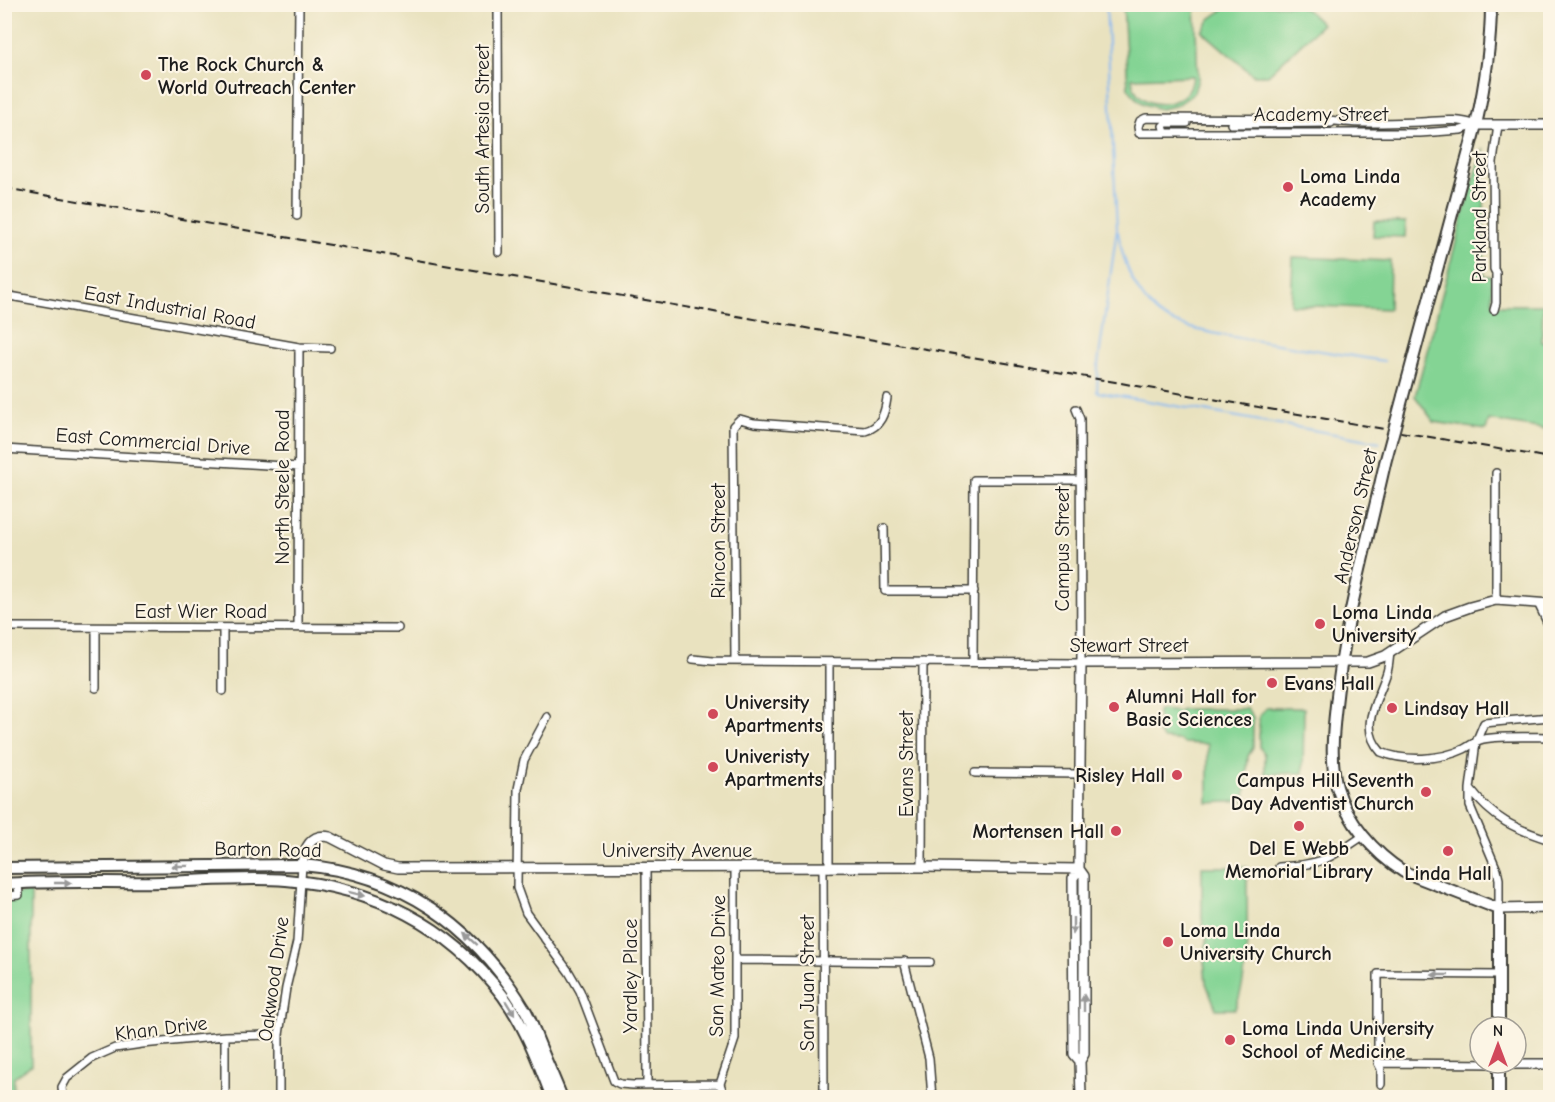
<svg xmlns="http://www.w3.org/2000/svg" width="1555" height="1102" font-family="'Comic Neue',sans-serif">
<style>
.green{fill:#84d494;stroke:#507858;stroke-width:1.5;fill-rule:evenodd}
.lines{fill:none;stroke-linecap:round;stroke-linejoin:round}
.stream{stroke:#84b8f2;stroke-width:2}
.minor-casing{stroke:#3b3a34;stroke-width:10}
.tertiary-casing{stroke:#3b3a34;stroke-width:12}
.secondary-casing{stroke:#3b3a34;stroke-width:14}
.minor{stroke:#fff;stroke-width:7}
.tertiary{stroke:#fff;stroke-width:9}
.secondary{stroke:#fff;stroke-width:10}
.rail{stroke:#1c1c1c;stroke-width:2;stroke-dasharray:9 4.5;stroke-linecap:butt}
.secondary-bridge-casing{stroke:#3b3a34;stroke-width:14;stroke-linecap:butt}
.secondary-bridge{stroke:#fff;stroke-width:10}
.oneway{fill:#999}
.poi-dot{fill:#d1495b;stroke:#fcf5e5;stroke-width:2}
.labels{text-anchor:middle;stroke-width:4.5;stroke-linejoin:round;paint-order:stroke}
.poi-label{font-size:20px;font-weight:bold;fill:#1c1c1c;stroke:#fcf5e5;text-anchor:start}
.street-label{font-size:20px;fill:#1c1c1c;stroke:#fcf5e5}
</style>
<rect width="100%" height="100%" fill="#fcf5e5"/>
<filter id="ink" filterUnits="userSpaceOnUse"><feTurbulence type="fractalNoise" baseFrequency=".0167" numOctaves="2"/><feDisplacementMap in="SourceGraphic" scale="12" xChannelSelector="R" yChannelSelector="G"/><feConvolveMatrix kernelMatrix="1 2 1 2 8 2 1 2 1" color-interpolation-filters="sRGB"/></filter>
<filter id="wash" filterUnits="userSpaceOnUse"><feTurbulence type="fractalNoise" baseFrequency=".008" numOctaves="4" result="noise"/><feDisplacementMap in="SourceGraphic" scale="24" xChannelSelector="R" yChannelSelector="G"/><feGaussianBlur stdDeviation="1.35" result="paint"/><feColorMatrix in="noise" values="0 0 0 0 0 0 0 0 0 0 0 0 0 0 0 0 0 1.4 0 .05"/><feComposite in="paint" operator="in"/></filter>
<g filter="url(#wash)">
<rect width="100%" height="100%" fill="#e9e2bf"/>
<path class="green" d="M1123,5H1195L1198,79L1194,92L1189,97L1175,106L1160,109L1144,104L1138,100L1128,88ZM1193,76C1191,111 1134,114 1132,78Z
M1230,5H1297L1308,11L1322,24L1268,75H1253L1202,31L1210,19Z
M1484,148V276H1491L1493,305H1543L1542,342H1550V430L1489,420L1486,430L1434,422L1415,396L1465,208Z
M1374,221L1406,222L1405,237L1373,236Z
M1293,257L1390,261L1389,309L1291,305Z
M1266,708H1304L1303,773L1265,774V754L1259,747V716Z
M1161,709L1179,711L1181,709H1247L1253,717V748L1248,756L1245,801L1208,803V744L1183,743L1179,740L1163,739L1158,733V711Z
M1202,867H1247C1246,910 1252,970 1235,1009H1216L1206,983L1204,960L1207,941L1202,919Z
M31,892V1065L14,1077L13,1097L5,1098V894Z"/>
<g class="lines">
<path class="stream" d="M1106,4L1117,229L1098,364L1097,392L1380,442
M1118,232C1123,262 1134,292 1157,313C1179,331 1242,338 1271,343C1309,349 1346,355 1384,361"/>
</g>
</g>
<g filter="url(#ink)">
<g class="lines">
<defs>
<path id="minor" d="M498,4L499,252
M1146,118L1323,119C1354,125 1390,123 1421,122C1441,121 1457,118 1476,125L1461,130L1420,133H1139L1138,127L1140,121Z
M1231,124L1331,123
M1165,132L1163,126L1166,123H1187
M297,216L299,4
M4,295L299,347L330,348
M1494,310L1496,303V273L1494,269L1493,162L1498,125
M4,449L299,467
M1496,473V600
M884,528L885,591H974
M1538,603L1547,622L1550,625
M4,627L398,628
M298,627L299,347
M223,628V691
M1390,653C1389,659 1389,666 1387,672C1379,699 1357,726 1381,752C1405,762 1441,760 1464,749C1470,746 1474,742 1480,740C1493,735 1534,737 1550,737
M693,659L713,661L1081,663L1080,419L1076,409
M735,661L733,426L740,419L754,423L865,431C881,427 885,413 887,398
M973,662L974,480H1080
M96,688V628
M547,717L524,760L518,789L517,888L526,913L569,972L580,991L614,1081L620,1084L633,1085L720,1084
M1550,717L1484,723L1476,742L1470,789C1493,819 1515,829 1550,840
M975,773L1080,774
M1470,789V806L1497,870L1499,879V909
M646,867L647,1084
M922,867L923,662
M1279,867C1320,865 1330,859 1363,836
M823,868L824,1098
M829,868V662
M4,896L19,895L18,884
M735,960L930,962
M904,961L929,1058L932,1098
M225,1036V1098
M1378,1063V974L1499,975
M1381,1084V1069L1378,1063L1499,1064
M63,1098L62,1087L67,1078L92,1058L115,1048L142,1044L225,1036L279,1035
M279,1098V1035L286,988L297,942L302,865
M725,1098L720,1084L735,1039V867"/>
<path id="tertiary" d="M1476,125H1550
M302,865C304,848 311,833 330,837L384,865L398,868L922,867L1079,869
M1079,869L1073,878L1074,1054L1080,1061
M1499,909L1550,908
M1499,1064H1550
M1081,1098L1080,1061L1084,1054V876L1079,869L1081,663L1368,662L1385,656L1445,616L1470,607L1496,600L1550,604"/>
<path id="secondary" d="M1403,396L1476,125C1485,85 1491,45 1491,4
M1385,463C1367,544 1344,623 1336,705C1333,732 1330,761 1337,787C1347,822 1374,853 1404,872L1499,909V1027
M4,868L302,865C400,873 474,925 524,1008C530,1017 533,1028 537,1038C545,1058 554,1078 562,1098
M4,884C55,880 112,883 163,882C203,881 245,877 286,880C373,887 449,925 503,996C525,1026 539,1063 552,1098
M1499,1063V1098"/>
</defs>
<use href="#minor" class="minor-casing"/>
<use href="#tertiary" class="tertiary-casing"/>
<use href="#secondary" class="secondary-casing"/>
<use href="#minor" class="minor"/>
<use href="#tertiary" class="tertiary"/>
<use href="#secondary" class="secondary"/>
<path class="rail" d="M4,188L1550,458"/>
<defs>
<path id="secondary-bridge" d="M1385,463L1403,396"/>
</defs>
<use href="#secondary-bridge" class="secondary-bridge-casing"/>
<use href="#secondary-bridge" class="secondary-bridge"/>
</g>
<defs><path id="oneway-solid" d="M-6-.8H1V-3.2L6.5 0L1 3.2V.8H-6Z" transform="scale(1.5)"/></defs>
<g class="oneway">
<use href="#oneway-solid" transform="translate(180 866) rotate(179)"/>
<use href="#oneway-solid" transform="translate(63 883)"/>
<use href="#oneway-solid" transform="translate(357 894) rotate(14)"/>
<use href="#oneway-solid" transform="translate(1073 926) rotate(90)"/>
<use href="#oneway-solid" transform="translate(471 939) rotate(-138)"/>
<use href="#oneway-solid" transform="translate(1440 975) rotate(-180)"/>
<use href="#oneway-solid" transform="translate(1084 1003) rotate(-90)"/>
<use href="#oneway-solid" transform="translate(510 1008) rotate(58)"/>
</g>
</g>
<g class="poi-dot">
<circle cx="146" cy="75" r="6"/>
<circle cx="1288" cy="187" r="6"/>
<circle cx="1320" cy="624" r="6"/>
<circle cx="1272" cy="683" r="6"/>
<circle cx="1114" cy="707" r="6"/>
<circle cx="1392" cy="708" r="6"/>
<circle cx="713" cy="714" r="6"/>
<circle cx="713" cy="767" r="6"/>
<circle cx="1177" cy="775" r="6"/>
<circle cx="1426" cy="792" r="6"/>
<circle cx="1299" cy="826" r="6"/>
<circle cx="1116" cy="831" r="6"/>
<circle cx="1448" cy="851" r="6"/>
<circle cx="1168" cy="942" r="6"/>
<circle cx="1230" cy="1040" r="6"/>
</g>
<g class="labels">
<g class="poi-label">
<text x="158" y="71">The Rock Church &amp;<tspan x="158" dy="23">World Outreach Center</tspan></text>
<text x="1300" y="183">Loma Linda<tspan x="1300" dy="23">Academy</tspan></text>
<text x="1332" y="619">Loma Linda<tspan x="1332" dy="23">University</tspan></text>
<text x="1284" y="690">Evans Hall</text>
<text x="1126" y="703">Alumni Hall for<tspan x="1126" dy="23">Basic Sciences</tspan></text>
<text x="725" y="709">University<tspan x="725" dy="23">Apartments</tspan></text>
<text x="1404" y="715">Lindsay Hall</text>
<text x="725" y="763">Univeristy<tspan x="725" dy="23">Apartments</tspan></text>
<text x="1165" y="782" text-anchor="end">Risley Hall</text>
<text x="1414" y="787" text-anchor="end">Campus Hill Seventh<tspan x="1414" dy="23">Day Adventist Church</tspan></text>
<text x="1104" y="838" text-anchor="end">Mortensen Hall</text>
<text x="1299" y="855" text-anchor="middle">Del E Webb<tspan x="1299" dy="23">Memorial Library</tspan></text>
<text x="1448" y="880" text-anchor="middle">Linda Hall</text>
<text x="1180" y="937">Loma Linda<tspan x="1180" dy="23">University Church</tspan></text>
<text x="1242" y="1035">Loma Linda University<tspan x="1242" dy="23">School of Medicine</tspan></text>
</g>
<g class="street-label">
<text x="1321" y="121">Academy Street</text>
<text transform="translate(482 129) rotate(-90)" y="7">South Artesia Street</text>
<text transform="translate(1479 217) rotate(-90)" y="7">Parkland Street</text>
<text transform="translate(170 307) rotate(10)" y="7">East Industrial Road</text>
<text transform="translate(153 441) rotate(4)" y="7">East Commercial Drive</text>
<text transform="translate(282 487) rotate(-90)" y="7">North Steele Road</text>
<text transform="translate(1355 516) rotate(-77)" y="7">Anderson Street</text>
<text transform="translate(718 541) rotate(-90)" y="7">Rincon Street</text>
<text transform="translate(1062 549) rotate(-90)" y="7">Campus Street</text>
<text x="201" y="618">East Wier Road</text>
<text x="1129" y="652">Stewart Street</text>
<text transform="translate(906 764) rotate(-90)" y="7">Evans Street</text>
<text transform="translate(268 849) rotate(1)" y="7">Barton Road</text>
<text x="677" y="857">University Avenue</text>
<text transform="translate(717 966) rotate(-89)" y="7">San Mateo Drive</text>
<text transform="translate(630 976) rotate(-90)" y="7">Yardley Place</text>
<text transform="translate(273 979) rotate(-82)" y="7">Oakwood Drive</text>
<text transform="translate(807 983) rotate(-90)" y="7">San Juan Street</text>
<text transform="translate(161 1028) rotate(-7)" y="7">Khan Drive</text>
</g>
</g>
<rect width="1555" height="1102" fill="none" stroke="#fcf5e5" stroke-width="24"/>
<g transform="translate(1498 1045)"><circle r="28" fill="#fcf5e5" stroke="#a29e95" stroke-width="1.5"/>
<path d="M0-4.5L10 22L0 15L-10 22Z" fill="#d1495b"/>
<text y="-9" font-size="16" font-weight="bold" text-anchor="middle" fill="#1c1c1c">N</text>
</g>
</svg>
